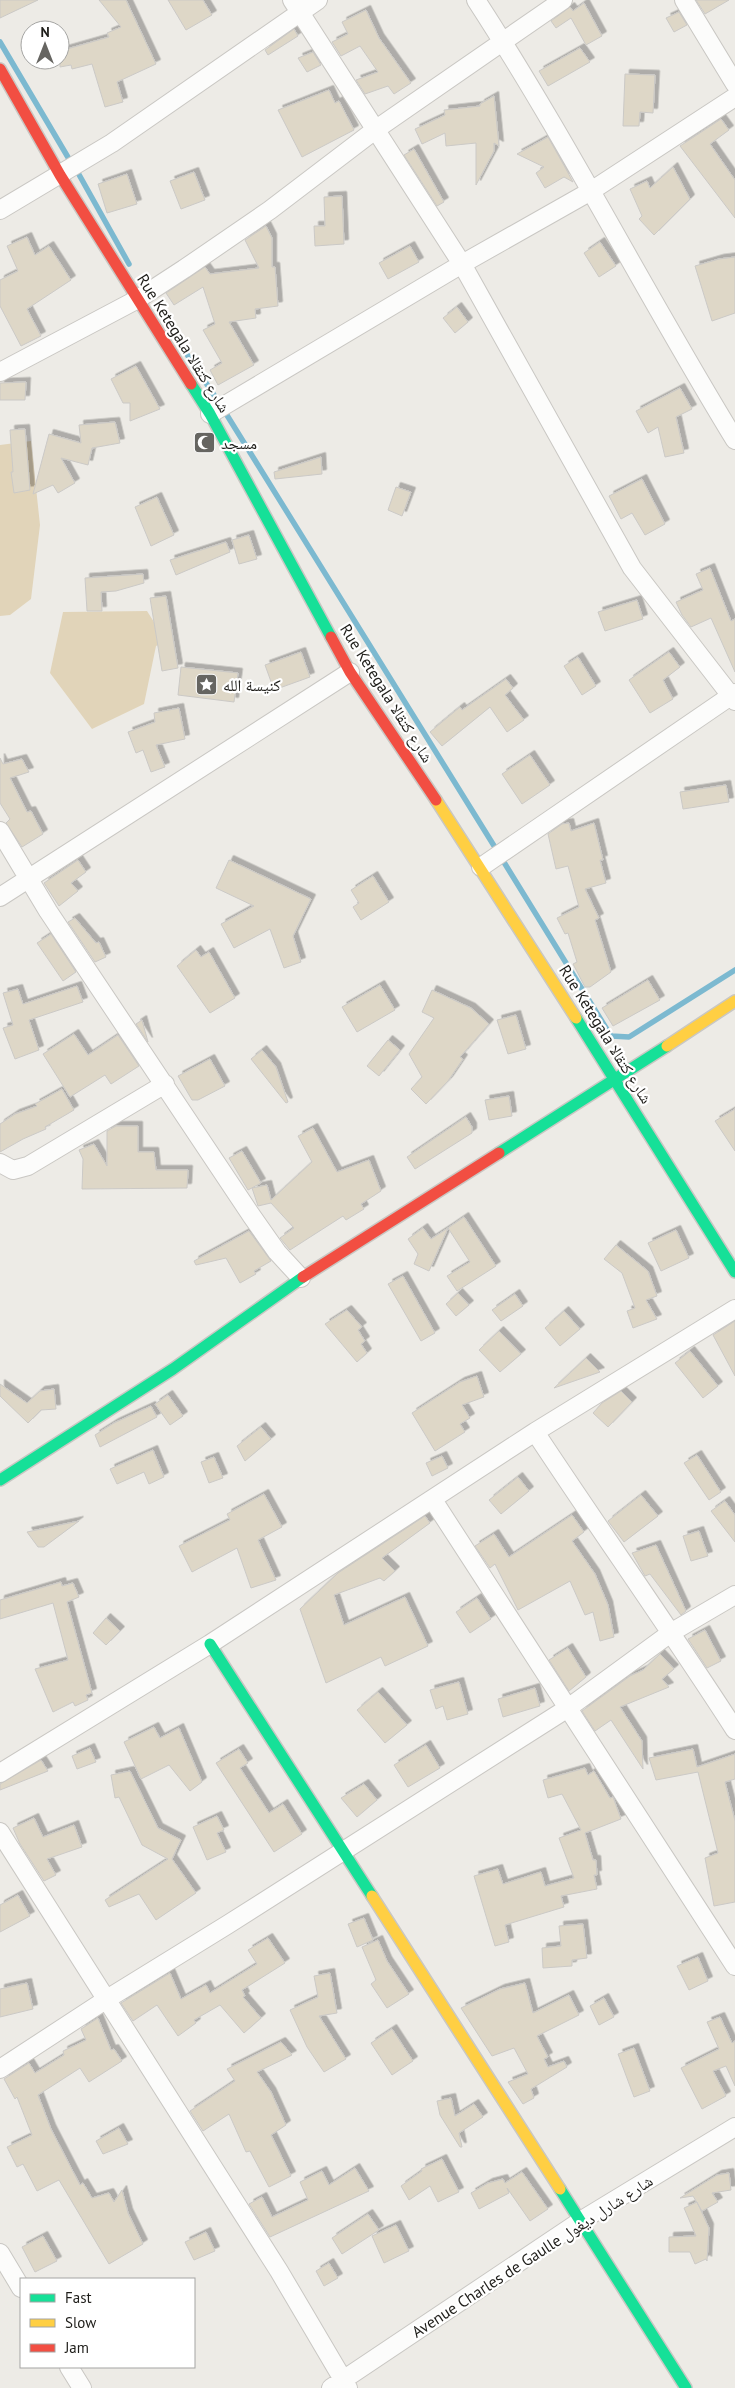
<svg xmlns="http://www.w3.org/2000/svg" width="735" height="2388" font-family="'PT Sans','Noto Naskh Arabic',sans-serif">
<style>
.green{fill:#e1d4b9}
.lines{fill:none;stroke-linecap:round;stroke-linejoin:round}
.stream{stroke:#7cb9d0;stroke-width:5.5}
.building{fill:#ded7c7;stroke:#cbc9c6;filter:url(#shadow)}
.street-casing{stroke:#c9c7c3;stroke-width:20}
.fast-casing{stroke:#c9c7c3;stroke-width:14}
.slow-casing{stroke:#c9c7c3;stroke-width:14}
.jam-casing{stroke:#c9c7c3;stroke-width:14}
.street{stroke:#fcfcfb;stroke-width:18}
.fast{stroke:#16e098;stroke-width:11}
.slow{stroke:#ffcf43;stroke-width:11}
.jam{stroke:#f24e42;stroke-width:11}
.labels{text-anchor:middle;stroke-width:4.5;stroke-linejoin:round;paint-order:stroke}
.street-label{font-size:16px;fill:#1e1d19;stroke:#fff}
.poi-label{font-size:16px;fill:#1e1d19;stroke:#fff;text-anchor:start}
</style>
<defs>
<filter id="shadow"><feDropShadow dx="4.5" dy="-4.5" stdDeviation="0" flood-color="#0004"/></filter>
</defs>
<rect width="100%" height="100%" fill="#edebe6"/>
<path class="green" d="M31,441L40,525L31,599L10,615L0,616V445Z
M147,611L166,641L156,646L144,704L92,729L50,673L63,612Z"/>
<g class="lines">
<path class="stream" d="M0,42L69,159
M77,171L129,264
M170,329L220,404
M225,412L496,849
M502,859L611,1036L629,1037L735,970"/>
</g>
<path class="building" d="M0,0H38L0,18Z
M99,0H126L156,64L117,82L123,102L105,107L92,64L72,69L71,65L60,67V51L109,37L107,33L121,27Z
M168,0H203L212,15L186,30Z
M696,0H729L705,14Z
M584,3L602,36L586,45L571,18L556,28L551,21L570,7L573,11Z
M366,10L379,38L411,83L394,94L388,86L365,94L356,80L378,72L360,46L341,56L332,42L348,34L342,22Z
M679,12L687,25L674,32L666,18Z
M294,29L298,36L268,55L265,50Z
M580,48L590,62L548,86L539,71Z
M313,52L321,65L307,72L298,58Z
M625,74L655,75L653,113L640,112L639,126H623Z
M329,90L335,103L339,101L354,130L302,157L278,110Z
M494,96L499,146L494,143V151L476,185V143L446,146L445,133L422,144L415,129L445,115L444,110L480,106V104Z
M721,119L729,130L710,144L735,180V218L680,146Z
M548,137L566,169L573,182L564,177L545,188L536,173L544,167L517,154Z
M414,149L444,202L437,206L404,155Z
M673,167L690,199L654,235L639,219L642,216L630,189L647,181L650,188Z
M194,172L205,200L181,209L170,181Z
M127,174L137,204L107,213L98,184Z
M342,196L344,244L315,246L314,226H325L324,197Z
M266,226L272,238V267H275L278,306L255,309L256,318L229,322L254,365L218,385L210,370L222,363L203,330L215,324L203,287L174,305L166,293L205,267L210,274L259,268L245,240Z
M27,237L35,255L49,246L71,280L27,309L41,336L21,346L0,306V280L18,271L7,246Z
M600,242L616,266L599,277L584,253Z
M410,246L419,262L388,279L379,263Z
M735,257V313L712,321L695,266L719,259Z
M457,307L468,322L455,333L443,318Z
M136,366L160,409L130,421V403H123L111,379Z
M26,382L25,400H0V383Z
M680,388L692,409L676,417L684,453L665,457L658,427L648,433L636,411Z
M115,422L120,443L92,448L88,465L61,458L75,483L58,493L53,485L33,494L49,434L81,443L79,425Z
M25,429L30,490L14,493L11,472H13L10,430Z
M321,457L322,474L275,479L274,472Z
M642,479L665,524L645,535L632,513L621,519L609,496Z
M396,487L411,492L402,516L388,510Z
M157,497L174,535L151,546L135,507Z
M249,535L257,559L239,564L232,540Z
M226,542L230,552L176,575L170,560Z
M710,568L731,621L735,619V672L711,618L691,627L682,615L676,602L703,590L696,574Z
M143,574L144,583L116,591L101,592L102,611H87L85,578Z
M166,596L178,668L162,671L150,598Z
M637,600L643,619L605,631L598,612Z
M301,652L310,677L274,690L265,665Z
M669,652L680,667L663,680L673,699L650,713L629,680Z
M578,657L596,686L582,695L564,666Z
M181,667L238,673L234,702L178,695Z
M506,679L513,688L505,695L524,720L507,732L490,707L442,746L430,732L460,707L462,710Z
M179,708L185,739L156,745L165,767L151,772L143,750L136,753L128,732L155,722L154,713Z
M530,755L550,785L522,804L502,774Z
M0,758L3,764L22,759L29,772L10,778L27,812L31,811L43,834L22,847L6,823L10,819L0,803Z
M726,785L729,802L683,809L680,792Z
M569,823L571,831L594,823L603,860H600L606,883L585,889L599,918L595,920L611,972L590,987H585L573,964L577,962L568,933L565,934L557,918L579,907L568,866L556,869L548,834L562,824Z
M78,860L86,872L71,883L78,891L59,906L44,883Z
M229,860L311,899L293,936L301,962L284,968L270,929L234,948L221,924L254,906L216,888Z
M373,876L389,902L361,920L353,907L359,903L351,890Z
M75,918L96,943L99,942L106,957L95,962L68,922Z
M51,934L76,972L63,981L37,943Z
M196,950L201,957L209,952L235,998L210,1013L177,966Z
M648,980L660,1000L613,1026L602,1008Z
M380,985L395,1010L357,1032L342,1007Z
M77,986L83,1002L29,1020L39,1050L15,1059L3,1028L13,1025L3,993L18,989L23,1004Z
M432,990L471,1008L489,1024L460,1057L463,1059L448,1081L426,1104L411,1089L422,1077L409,1054L434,1018L422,1012Z
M516,1015L526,1049L508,1054L497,1020Z
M142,1020L148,1042L136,1024Z
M74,1034L88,1055L118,1035L139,1066L111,1084L105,1075L70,1097L43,1054Z
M388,1040L400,1050L379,1076L367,1066Z
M262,1050L276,1067L288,1102L286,1103L251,1059Z
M210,1059L225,1086L198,1100H192L178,1076Z
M62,1089L74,1110L45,1127L46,1129L23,1139L0,1152V1124L15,1114L37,1106L35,1104Z
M509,1096L512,1116L489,1120L485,1100Z
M735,1109V1151L715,1121Z
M466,1117L472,1127V1133L415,1169L407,1157Z
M116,1126H138V1152H154L156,1170H188L187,1188L82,1189L83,1159L79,1150L94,1144L107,1166V1131Z
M313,1128L337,1172L369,1160L381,1191L361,1204L364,1209L346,1220L343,1216L290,1250L280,1238L294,1228L271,1203L258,1206L252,1188L267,1185L271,1200L312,1162L298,1136Z
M242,1151L261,1183L248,1190L229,1158Z
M464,1217L496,1266L457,1291L447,1276L470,1262L448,1228Z
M423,1228L431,1239L448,1228L429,1271L414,1264L418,1254L408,1239Z
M676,1230L689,1258L661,1271L648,1243Z
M249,1231L271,1261L254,1271L256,1274L240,1283L226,1258L196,1265L194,1261Z
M616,1245L648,1271L657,1296L646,1300L657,1319L633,1328L627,1311L635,1308L622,1273L604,1259Z
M403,1276L435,1333L421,1341L388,1284Z
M458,1293L469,1305L456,1316L446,1304Z
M515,1294L523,1306L501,1321L492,1310Z
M347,1310L362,1327L358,1330L365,1341L361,1344L367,1353L357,1362L325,1324Z
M564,1311L580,1329L560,1346L545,1328Z
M735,1321V1376L713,1335Z
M499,1331L521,1354L500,1372L479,1350Z
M690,1351L718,1386L703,1398L675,1363Z
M586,1358L600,1372L554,1388Z
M477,1376L484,1397L462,1405L470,1418L460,1424L465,1432L435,1451L412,1413L460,1382Z
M0,1384L27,1403L40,1391L54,1389L56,1409L41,1410L28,1423L0,1396Z
M621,1391L632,1402L608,1427L593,1413L602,1403Z
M168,1395L183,1416L170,1425L155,1404Z
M151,1406L157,1417L100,1447L95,1435L114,1423Z
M261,1427L271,1439L245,1461L237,1446Z
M153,1450L164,1477L149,1484L144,1472L117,1484L110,1469Z
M697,1455L721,1492L709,1500L684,1463Z
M442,1456L448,1468L432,1476L426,1463Z
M214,1457L223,1478L209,1483L201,1462Z
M518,1477L529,1491L501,1514L489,1500Z
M264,1494L282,1527L258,1540L276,1580L251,1588L237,1548L192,1572L179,1546L230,1520L227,1514Z
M641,1495L658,1516L624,1542L608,1521Z
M725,1501L735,1515V1542L711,1511Z
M572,1515L584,1532L572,1541L595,1574L608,1605L614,1637L600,1641L593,1612L585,1615L570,1581L518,1610L495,1564L490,1568L475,1546L494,1534L509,1557Z
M425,1516L430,1523L382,1558L395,1571L384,1581L380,1578L334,1595L344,1625L405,1597L428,1646L385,1666L381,1657L326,1683L300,1609L338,1573Z
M79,1521L44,1547H38L27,1532Z
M699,1531L708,1556L691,1561L683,1536Z
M656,1545L686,1611L681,1615L650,1574L645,1576L632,1553Z
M61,1582L62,1586L73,1583L79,1597L67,1602L92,1693L86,1695L88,1700L75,1706L73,1702L53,1712L35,1669L68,1660L53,1603L0,1619V1600Z
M477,1598L491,1619L470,1633L456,1612Z
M106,1618L120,1631L106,1645L93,1633Z
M705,1630L721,1661L707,1668L688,1639Z
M568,1648L586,1677L569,1691L549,1660Z
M660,1654L674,1669L662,1679L669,1687L620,1707L642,1741L643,1769L611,1720L595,1731L582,1711L630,1676L643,1670Z
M459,1682L468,1714L447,1720L443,1706L436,1709L430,1690Z
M535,1688L540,1706L503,1717L498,1699Z
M378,1692L407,1725L385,1743L357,1710Z
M154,1727L160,1738L179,1728L202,1782L190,1791L169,1765L141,1779L124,1742Z
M426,1745L440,1768L408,1787L394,1765Z
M90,1748L96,1762L77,1769L72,1756Z
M239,1749L248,1763L240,1768L269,1813L283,1804L302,1834L274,1852L216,1763Z
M693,1749L697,1767L735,1754V1779L725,1782L735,1821V1902L714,1906L705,1858L718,1853L698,1772L656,1780L649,1758Z
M41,1760L48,1771L0,1790V1784Z
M585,1768L588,1775L594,1771L610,1798L613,1797L621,1819L585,1833L593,1860H596L597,1875H594L597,1889L561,1896L564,1907L505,1925L509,1942L495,1946L474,1876L498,1869L503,1884L541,1872L545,1886L574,1878L559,1838L581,1830L562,1794L548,1798L543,1780Z
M130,1771L158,1828L181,1840L172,1859L196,1893L156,1920L139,1894L109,1907L105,1900L168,1859L142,1845L119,1797L115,1798L111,1775Z
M364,1784L377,1800L357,1817L341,1798Z
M217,1816L224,1830L217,1833L226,1852L207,1860L193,1827Z
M34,1818L43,1837L74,1825L82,1847L47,1859L56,1875L44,1881L20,1844L13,1828Z
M18,1895L30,1916L0,1932V1905Z
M364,1918L373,1940L357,1947L348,1924Z
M583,1924L587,1958L572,1960V1966L543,1968L542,1948L561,1946L559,1926Z
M268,1938L285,1963L242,1990L245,1996L243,1997L261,2018L244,2033L220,2005L194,2020L196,2023L178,2036L157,2005L133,2021L121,2003L170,1973L181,1999L206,1985L210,1993L257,1964L248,1950Z
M378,1940L387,1961L409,1994L387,2008L371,1984L376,1980L362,1947Z
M698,1957L708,1981L689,1990L677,1966Z
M330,1973L337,2013L319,2016L346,2059L324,2072L307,2047L290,2010L318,1997L314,1976Z
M27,1983L33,2009L0,2017V1989Z
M525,1983L533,2013L569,1995L579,2015L537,2036L548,2057L544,2059L548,2067L564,2061L567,2067L531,2089L534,2098L523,2104L508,2082L528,2074L514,2048L492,2056L461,2008L500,1989Z
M604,1998L614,2017L599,2025L590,2006Z
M720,2017L732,2043L735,2041V2086L726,2066L713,2071L726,2096L702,2109L681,2068L719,2049L707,2022Z
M98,2018L111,2050L114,2049L122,2061L89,2082L80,2068L38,2095L51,2129L80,2185L83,2183L92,2198L109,2193L114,2202L122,2190L128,2213L143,2244L109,2264L59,2180L37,2191L23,2164L17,2167L7,2147L32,2135L17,2097L15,2099L4,2079L29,2063L35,2073L64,2055L63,2051L86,2040L81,2029Z
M392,2029L413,2061L392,2075L371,2043Z
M281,2042L292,2055L257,2072L271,2092L286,2125L271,2135L291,2176L269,2187L250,2151L246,2152L229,2114L203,2131L190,2111L235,2081L227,2069Z
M634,2048L650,2091L634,2097L618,2054Z
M451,2098L455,2116L474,2104L483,2117L459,2133L462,2147H460L440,2115L437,2101Z
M119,2128L128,2144L103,2154L96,2141Z
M442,2159L459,2192L438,2202L430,2186L409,2200L401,2186L422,2171L421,2169Z
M355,2168L369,2191L270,2237L249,2204L262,2197L272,2217L308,2200L300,2182L322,2171L329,2185Z
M522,2172L548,2209L530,2221L507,2188L509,2193L479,2209L471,2193L488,2183L503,2179L505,2183Z
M729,2173L731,2190L712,2193L718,2202L702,2211L693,2196L680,2198L717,2175Z
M697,2202L709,2228L707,2261L706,2259L695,2264L690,2252H669V2237L696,2236L684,2208Z
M368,2214L379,2230L342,2254L332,2238Z
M396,2225L409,2251L384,2263L372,2236Z
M206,2232L215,2251L194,2260L185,2242Z
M43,2236L57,2261L35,2272L22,2247Z
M329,2263L338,2278L324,2286L316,2271Z"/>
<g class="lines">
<defs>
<path id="street" d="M292,0L462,264L632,568L735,701
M476,0C569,143 646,295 735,440
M684,0L735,84
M0,210L112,143L318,0
M0,372L138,299L184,269L270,210L375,130L563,0
M210,414L462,264L591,191L735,97
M0,831L48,911L251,1215L277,1252L301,1278
M481,867L735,693
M0,897L350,672
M0,1163L13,1170L28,1166L165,1084
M535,1432C601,1532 670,1629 735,1730
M433,1500L735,1966
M0,1773L210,1644L535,1432L735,1309
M0,1832L279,2271L348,2388
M0,2069L107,1999L227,1925L568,1708L672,1632L735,1595
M0,2253L21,2288
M69,2367L82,2388
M331,2388L582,2220L735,2127"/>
<path id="fast" d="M191,384L210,414L331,637
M576,1018L735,1272
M499,1153L667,1046
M0,1480L173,1369L303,1277
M210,1644L372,1896
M560,2189L686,2388"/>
<path id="slow" d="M436,800L576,1018
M667,1046L735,1001
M372,1896L560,2189"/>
<path id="jam" d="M0,69L60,175L191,384
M331,637L350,672L436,800
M303,1277L499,1153"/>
</defs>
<use href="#street" class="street-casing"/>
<use href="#fast" class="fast-casing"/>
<use href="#slow" class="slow-casing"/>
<use href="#jam" class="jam-casing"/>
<use href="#street" class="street"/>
<use href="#fast" class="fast"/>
<use href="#slow" class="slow"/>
<use href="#jam" class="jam"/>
</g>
<defs>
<symbol id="mosque-square" viewBox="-11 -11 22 22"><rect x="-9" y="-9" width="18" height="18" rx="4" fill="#666561" stroke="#fff"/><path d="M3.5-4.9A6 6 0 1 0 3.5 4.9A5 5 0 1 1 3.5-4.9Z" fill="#fff"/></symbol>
<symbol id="sight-square" viewBox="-11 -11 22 22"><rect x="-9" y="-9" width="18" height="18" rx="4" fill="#666561" stroke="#fff"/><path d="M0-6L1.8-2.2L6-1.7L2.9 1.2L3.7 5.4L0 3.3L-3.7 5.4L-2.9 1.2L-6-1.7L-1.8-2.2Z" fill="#fff"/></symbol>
</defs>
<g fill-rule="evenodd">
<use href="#mosque-square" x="192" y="430" width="25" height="25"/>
<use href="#sight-square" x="194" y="672" width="25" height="25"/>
</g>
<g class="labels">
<g class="street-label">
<text transform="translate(184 343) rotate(58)" y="6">Rue Ketegala شارع كتقالا</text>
<text transform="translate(387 693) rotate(58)" y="6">Rue Ketegala شارع كتقالا</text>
<text transform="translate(606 1034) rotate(58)" y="6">Rue Ketegala شارع كتقالا</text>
<text transform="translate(532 2256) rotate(-33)" y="6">Avenue Charles de Gaulle شارع شارل ديغول</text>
</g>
<g class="poi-label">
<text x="221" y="449">مسجد</text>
<text x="223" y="691">كنيسة الله</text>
</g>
</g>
<rect x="20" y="2278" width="175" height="90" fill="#ffffff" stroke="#a5a5a3"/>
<rect x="30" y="2294" width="25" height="8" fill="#16e098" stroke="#a5a5a3"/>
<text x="65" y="2303" font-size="15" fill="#1e1d19">Fast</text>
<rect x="30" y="2319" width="25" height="8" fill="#ffcf43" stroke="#a5a5a3"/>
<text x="65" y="2328" font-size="15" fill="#1e1d19">Slow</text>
<rect x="30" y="2344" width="25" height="8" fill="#f24e42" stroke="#a5a5a3"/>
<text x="65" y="2353" font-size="15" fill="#1e1d19">Jam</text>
<g transform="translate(45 45)"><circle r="24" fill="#ffffff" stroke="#a5a5a3"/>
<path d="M0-4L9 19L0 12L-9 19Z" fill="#666561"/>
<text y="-8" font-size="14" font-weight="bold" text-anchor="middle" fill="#1e1d19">N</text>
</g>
</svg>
